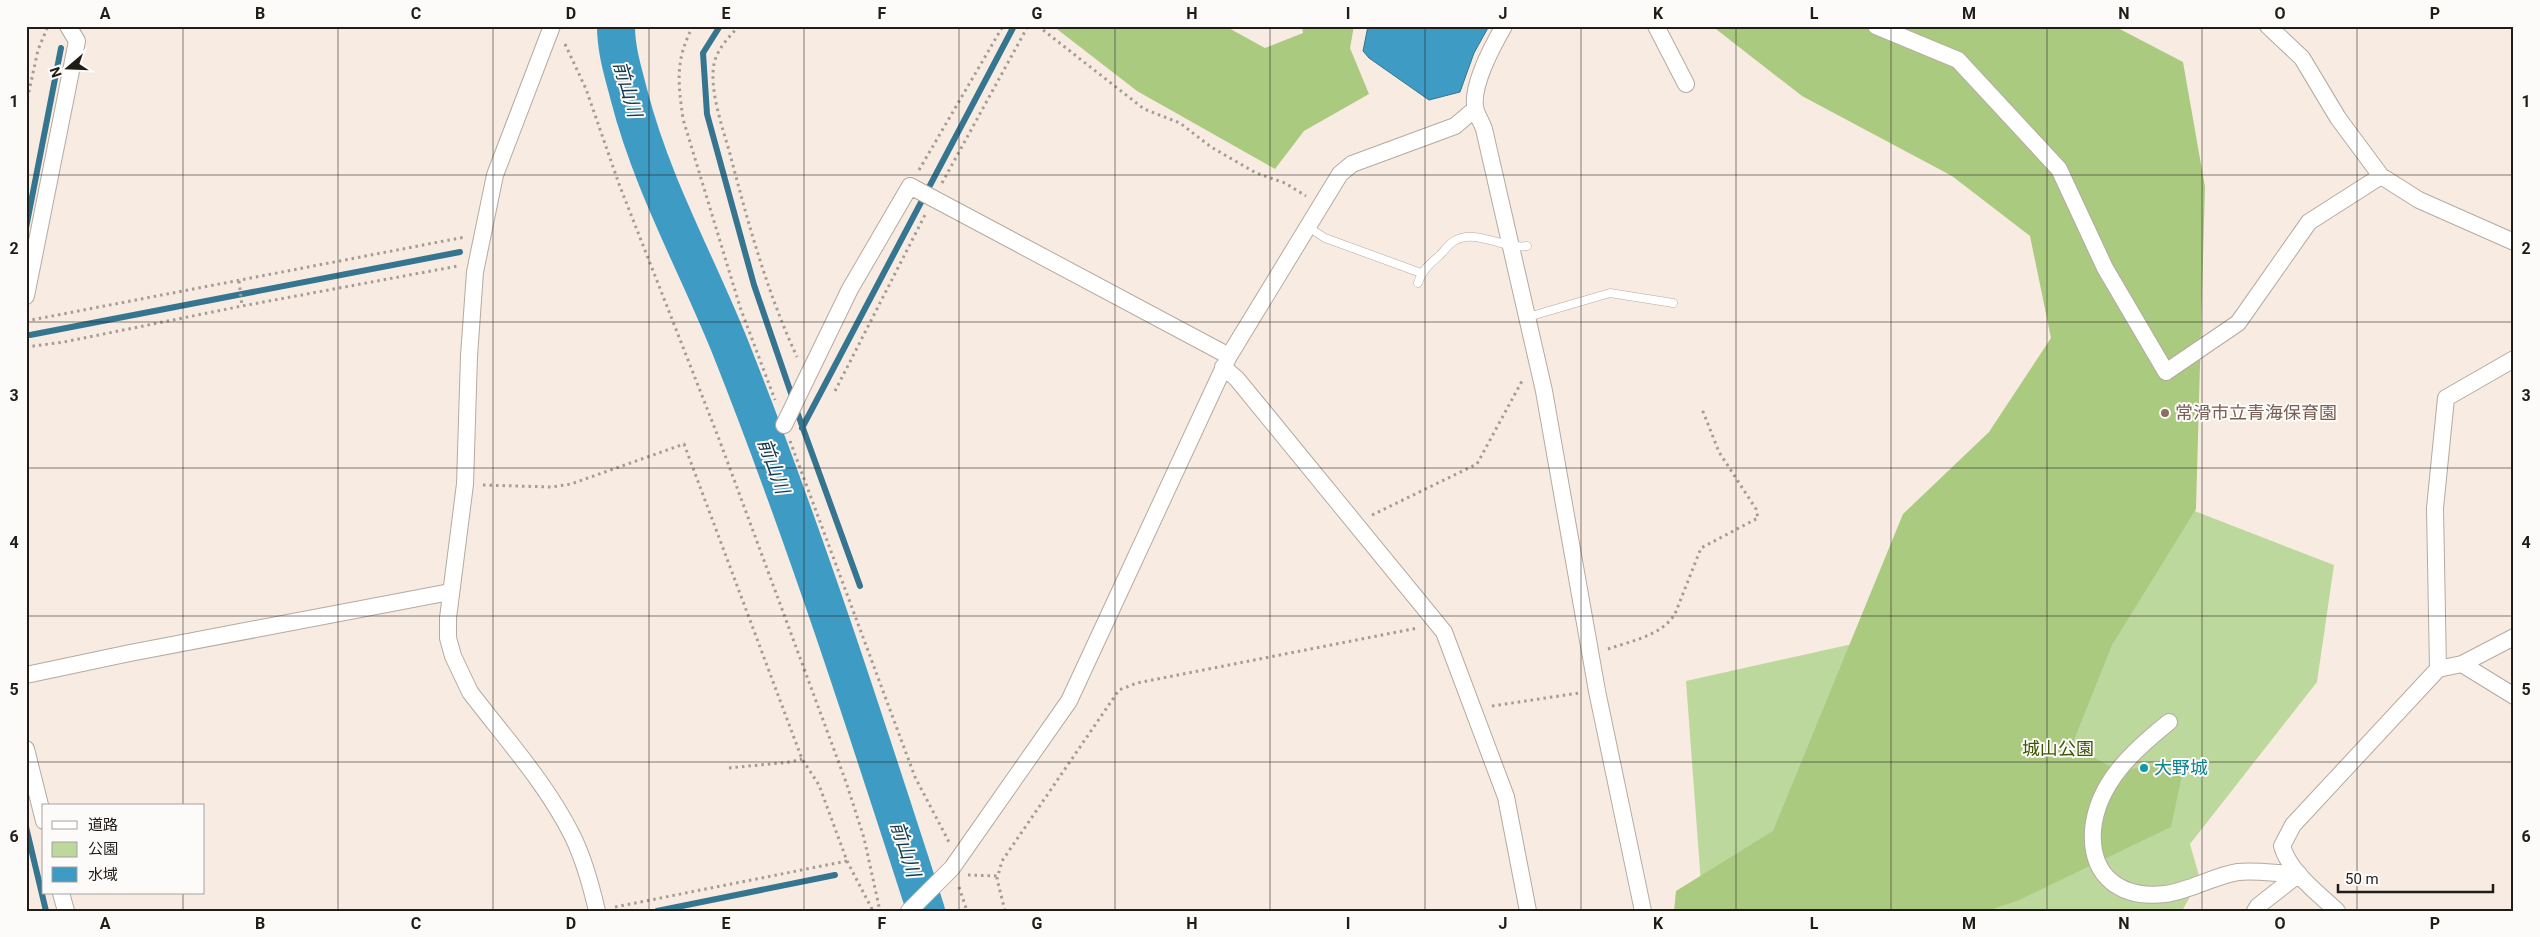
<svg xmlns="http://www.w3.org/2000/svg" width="2540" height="937" font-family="Roboto,'Noto Sans JP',sans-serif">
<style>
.green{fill:#bdd89d}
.forest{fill:#aaca80}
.water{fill:#3e9bc3;stroke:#357590}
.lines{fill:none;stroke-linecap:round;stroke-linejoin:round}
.stream{stroke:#357590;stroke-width:6}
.river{stroke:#3e9bc3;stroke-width:38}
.lane-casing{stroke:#b5aaa0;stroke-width:9}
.street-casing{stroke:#b5aaa0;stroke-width:18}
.path{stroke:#a59c95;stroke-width:3;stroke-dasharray:2.5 4;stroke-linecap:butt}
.lane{stroke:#fff;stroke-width:8}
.street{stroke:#fff;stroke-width:16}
.grid{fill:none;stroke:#201c18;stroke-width:1;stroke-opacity:0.55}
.education-dot{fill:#8d6e63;stroke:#fdfbf9;stroke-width:2}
.culture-dot{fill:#0f9aa8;stroke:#fdfbf9;stroke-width:2}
.labels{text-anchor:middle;stroke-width:4;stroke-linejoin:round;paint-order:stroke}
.education-label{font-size:18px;fill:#785e54;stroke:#fdfbf9;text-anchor:start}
.park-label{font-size:18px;fill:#3b5500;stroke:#fdfbf9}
.culture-label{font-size:18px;fill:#0d838f;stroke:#fdfbf9;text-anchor:start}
.water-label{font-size:19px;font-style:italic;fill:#113a4b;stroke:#fdfbf9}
.neatline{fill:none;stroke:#201c18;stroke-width:2}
.grid-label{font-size:16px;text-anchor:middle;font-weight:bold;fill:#201c18}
</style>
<rect width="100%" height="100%" fill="#f8ece2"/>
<path class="green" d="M2161,498L2334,565L2317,682L2190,844L2200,879L2182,911H1703L1686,681L1956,621Z"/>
<path class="forest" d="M1053,26H1225L1265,48L1303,33L1302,26H1354L1350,48L1369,94L1304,131L1275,169L1137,91Z
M1712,26H2114L2183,62L2205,187L2196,509L2112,645L2072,745L2118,771L2185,761L2171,827L2017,901L1986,911H1674L1676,891L1773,831L1903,514L1989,432L2051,338L2030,236L1952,176L1802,96Z"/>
<path class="water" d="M1368,26H1489L1474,53L1460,92L1429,100L1369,58L1363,51Z"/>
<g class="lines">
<path class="stream" d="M720,26L703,53L707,114L754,285L793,399
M26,228L61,48
M30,335L460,252
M796,409L860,586
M802,428L1014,26
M26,827L46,911
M657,911L835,875"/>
<path class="river" d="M616,26C616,50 623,72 629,95C652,185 697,264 731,349C804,533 865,722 926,911"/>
<defs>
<path id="lane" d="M1308,227L1325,238L1421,273
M1418,283C1422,270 1430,264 1440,255C1444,251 1449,244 1454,241C1476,228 1504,250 1527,246
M1528,317L1610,293L1673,303"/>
<path id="street" d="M552,26L495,175L475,272L469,356L465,484L448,618V638L453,656L470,692C505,738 546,783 572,835C584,859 591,885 597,911
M1504,26C1493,45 1469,89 1476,111C1478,117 1482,123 1484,129L1544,391L1597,691L1643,911
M1656,26L1686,84
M1876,26L1958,60L2059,169L2105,268L2166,372L2238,323L2309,222L2381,176
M2268,26L2302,58L2338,118L2381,176L2419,200L2514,242
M26,296L77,41L68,26
M1223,367L1237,379L1444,632L1506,797L1528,911
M784,425L850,289L910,186L1229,356
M2462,664L2514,696
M2438,669L2435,508L2446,398L2514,359
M26,675L130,653L450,592
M2169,722C2134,750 2097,783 2093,830C2090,877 2121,899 2165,894C2190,891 2213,876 2238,872C2257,870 2279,874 2299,874
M26,749L44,821
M61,893L66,911
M909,911L952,868L1069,701L1229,356L1340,174L1352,164L1455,126L1475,109
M2255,911L2258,906L2299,874
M2337,911C2318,893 2290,873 2282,846L2293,825L2438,669L2462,664L2514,637"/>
</defs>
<use href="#lane" class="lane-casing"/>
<use href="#street" class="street-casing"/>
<path class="path" d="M693,26C675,60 678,82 683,119L740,307L775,400
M739,26C729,37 717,49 714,64C709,90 723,129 730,154C748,223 767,292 797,357
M1038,26L1144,109L1180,123L1211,147L1256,173L1285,183L1306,196
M565,44L586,89L619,184L719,439L846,782L864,838L880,911
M26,105L38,50L48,26
M919,170L1003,26
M942,183L1028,26
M239,281L242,306
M26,321L465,237
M26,347L64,342L242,306L458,266
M835,391L926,213
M790,441L915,777L949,842
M483,485L552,487L571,484L684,444L802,759L819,785L847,861L873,911
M1372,515L1477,464L1522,381
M1608,649C1631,641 1661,636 1675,614L1701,548L1758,518L1756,509L1719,452L1702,409
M1492,706L1579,693
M729,768L790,762L802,759
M968,875L998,876
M959,887L967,911
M26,905L28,911
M615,907L847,861
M1005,911L997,879L1002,861L1119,690L1137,683L1418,628"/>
<use href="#lane" class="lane"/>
<use href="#street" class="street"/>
</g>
<path class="grid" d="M183,26V806M338,26V911M493,26V911M649,26V911M804,26V911M959,26V911M1115,26V911M1270,26V911M1425,26V911M1581,26V911M1736,26V911M1891,26V911M2047,26V911M2202,26V911M2357,26V911M26,175H2514M26,322H2514M26,468H2514M26,616H2514M26,762H2514M183,893V911"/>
<circle class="education-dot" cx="2165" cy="413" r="5"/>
<circle class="culture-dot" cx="2144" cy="768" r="5"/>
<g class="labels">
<g class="education-label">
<text x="2175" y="419">常滑市立青海保育園</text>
</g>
<g class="park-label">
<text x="2058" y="755">城山公園</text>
</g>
<g class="culture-label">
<text x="2154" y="774">大野城</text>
</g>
<g class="water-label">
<text transform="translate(628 89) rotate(74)" y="7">前山川</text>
<text transform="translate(774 466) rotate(70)" y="7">前山川</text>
<text transform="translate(906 849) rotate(72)" y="7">前山川</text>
</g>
</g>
<rect width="2540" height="937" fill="none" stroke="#fdfbf9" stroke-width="55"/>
<rect x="42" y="804" width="162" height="90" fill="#fdfbf9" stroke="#a5a29f"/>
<rect x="52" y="821" width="25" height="8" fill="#ffffff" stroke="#a5a29f"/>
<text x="88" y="830" font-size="15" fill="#201c18">道路</text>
<rect x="52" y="842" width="25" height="15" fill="#bdd89d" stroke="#a5a29f"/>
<text x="88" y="854" font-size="15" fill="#201c18">公園</text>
<rect x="52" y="867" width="25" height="15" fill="#3e9bc3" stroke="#a5a29f"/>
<text x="88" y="880" font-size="15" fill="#201c18">水域</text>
<g transform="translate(68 68) rotate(251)" stroke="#fdfbf9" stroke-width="4" paint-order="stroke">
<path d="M0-4L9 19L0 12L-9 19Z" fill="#201c18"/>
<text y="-8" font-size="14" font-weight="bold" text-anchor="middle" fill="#201c18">N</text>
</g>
<path d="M2338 884v8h155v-8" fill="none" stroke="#201c18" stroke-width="2.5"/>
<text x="2345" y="884" font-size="15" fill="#201c18" stroke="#fdfbf9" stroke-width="4" paint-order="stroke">50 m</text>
<rect x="28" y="28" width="2484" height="882" class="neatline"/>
<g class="grid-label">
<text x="105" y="19">A</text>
<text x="260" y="19">B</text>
<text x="416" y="19">C</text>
<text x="571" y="19">D</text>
<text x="726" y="19">E</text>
<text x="882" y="19">F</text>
<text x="1037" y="19">G</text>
<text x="1192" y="19">H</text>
<text x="1348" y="19">I</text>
<text x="1503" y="19">J</text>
<text x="1658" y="19">K</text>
<text x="1814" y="19">L</text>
<text x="1969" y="19">M</text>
<text x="2124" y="19">N</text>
<text x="2280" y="19">O</text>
<text x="2435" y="19">P</text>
<text x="14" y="107">1</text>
<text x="2526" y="107">1</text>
<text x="14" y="254">2</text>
<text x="2526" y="254">2</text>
<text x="14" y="401">3</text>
<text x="2526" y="401">3</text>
<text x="14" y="548">4</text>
<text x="2526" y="548">4</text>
<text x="14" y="695">5</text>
<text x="2526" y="695">5</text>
<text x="14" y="842">6</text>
<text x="2526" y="842">6</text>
<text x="105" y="929">A</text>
<text x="260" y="929">B</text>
<text x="416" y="929">C</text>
<text x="571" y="929">D</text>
<text x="726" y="929">E</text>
<text x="882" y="929">F</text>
<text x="1037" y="929">G</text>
<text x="1192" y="929">H</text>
<text x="1348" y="929">I</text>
<text x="1503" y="929">J</text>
<text x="1658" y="929">K</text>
<text x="1814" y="929">L</text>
<text x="1969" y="929">M</text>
<text x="2124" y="929">N</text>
<text x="2280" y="929">O</text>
<text x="2435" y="929">P</text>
</g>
</svg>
